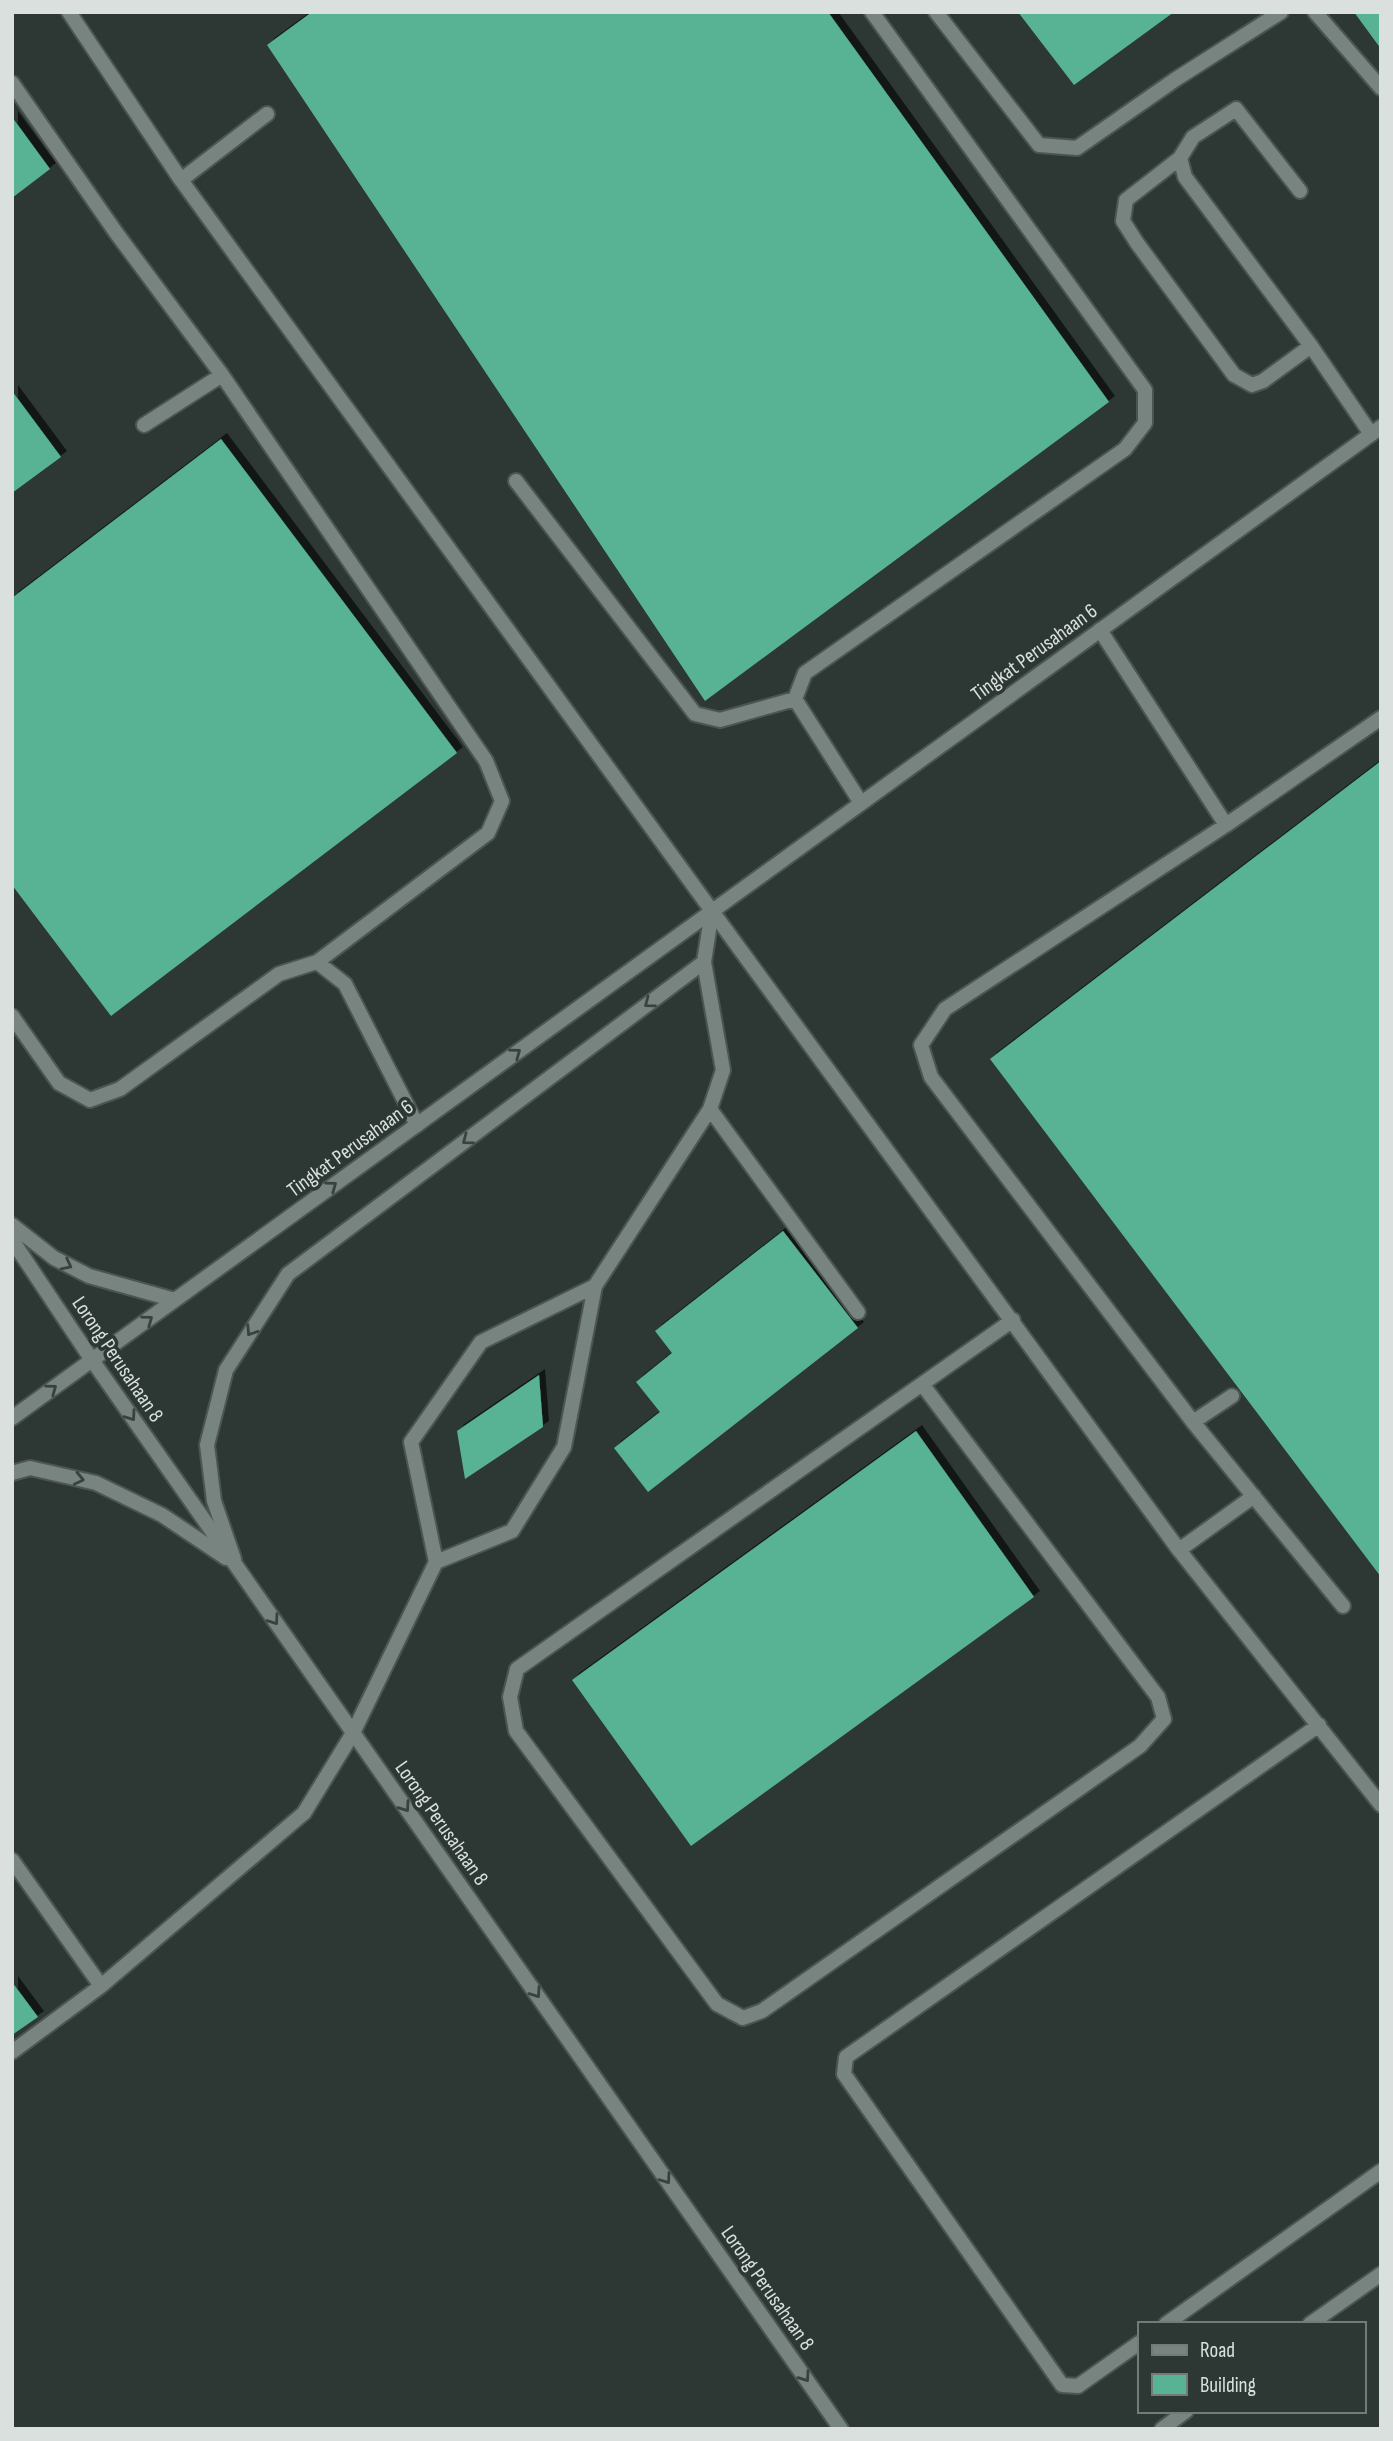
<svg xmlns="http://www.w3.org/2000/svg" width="1393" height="2441" font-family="'Sofia Sans Condensed',sans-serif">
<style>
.building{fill:#58b395;filter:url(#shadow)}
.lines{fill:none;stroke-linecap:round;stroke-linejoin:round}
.service-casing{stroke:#4c5551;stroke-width:18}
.minor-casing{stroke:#4c5551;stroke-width:18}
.tertiary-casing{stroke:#4c5551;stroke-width:18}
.service{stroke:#78847f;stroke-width:14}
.minor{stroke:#78847f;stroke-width:14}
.tertiary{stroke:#78847f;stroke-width:14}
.oneway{stroke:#38433f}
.labels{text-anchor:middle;stroke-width:7;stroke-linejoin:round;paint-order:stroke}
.street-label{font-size:21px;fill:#dae0dd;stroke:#2d3834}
</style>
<defs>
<filter id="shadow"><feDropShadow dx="6" dy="-6" stdDeviation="0" flood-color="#0009"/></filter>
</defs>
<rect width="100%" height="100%" fill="#2d3834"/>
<path class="building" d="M312,12H828L1109,402L705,701L267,45Z
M1018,12H1174L1074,85Z
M1354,12H1381V49Z
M12,117L50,169L12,198Z
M12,391L61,457L12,493Z
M221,439L457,753L111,1016L12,885V598Z
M1381,761V1577L990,1059Z
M783,1231L858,1328L648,1492L614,1448L660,1412L636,1382L672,1353L655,1331Z
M539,1375L543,1427L465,1479L457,1431Z
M916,1431L1034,1597L691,1846L572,1680Z
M12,1982L38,2017L12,2035Z"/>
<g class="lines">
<defs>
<path id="service" d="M69,12L181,180
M936,12L1039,145L1077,148L1176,79L1281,12
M1315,12L1381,88
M12,83L117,234L222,375L486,761L502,801L488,833L317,962
M267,114L181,180L712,911L1179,1550L1381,1805
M1180,158L1126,200L1123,221L1137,243L1234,375L1252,385L1263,381L1311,346
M1300,191L1236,109L1193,137L1180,158L1185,177L1311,346L1371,434
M144,425L222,375
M516,481L695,714L720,720L795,699
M1100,630L1226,825L1381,718
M861,803L795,699L805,673L1125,449L1145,423V390L872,12
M1226,825L945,1009L921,1045L931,1077L1193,1422L1343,1606
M12,1016L59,1083L90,1100L120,1089L279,974L317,962L345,984L417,1125
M710,1109L858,1312
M922,1384L1158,1697L1164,1719L1140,1746L762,2011L743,2018L717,2004L516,1731L510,1697L517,1669L1013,1320
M1193,1422L1232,1396
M1179,1550L1254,1496
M436,1562L411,1442L481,1342L595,1286
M12,1860L101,1986
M12,2052L101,1986L304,1813L353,1733L436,1562L512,1531L564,1447L595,1286L710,1109L723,1070L704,962
M1166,2324L1381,2171
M1310,2324L1381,2274
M1139,2343L1078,2386L1062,2385L844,2074L846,2057L1319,1725
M1162,2429L1186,2411"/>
<path id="minor" d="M12,1225L54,1258L89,1276L175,1300
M12,1240L92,1360L1381,427
M234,1559L214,1501L207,1445L226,1370L288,1274L704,962L712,911"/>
<path id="tertiary" d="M12,1418L92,1360L841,2429
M12,1473L30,1468L96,1483L162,1515L226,1558"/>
</defs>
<use href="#service" class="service-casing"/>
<use href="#minor" class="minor-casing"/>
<use href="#tertiary" class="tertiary-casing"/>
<use href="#service" class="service"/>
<use href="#minor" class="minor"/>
<use href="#tertiary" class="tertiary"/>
</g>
<defs><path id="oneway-chevron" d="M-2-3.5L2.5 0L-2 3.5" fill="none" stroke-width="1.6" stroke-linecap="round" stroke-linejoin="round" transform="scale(1.75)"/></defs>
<g class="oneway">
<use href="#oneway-chevron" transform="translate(649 1003) rotate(143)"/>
<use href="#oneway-chevron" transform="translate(516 1053) rotate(-36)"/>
<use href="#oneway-chevron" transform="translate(467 1140) rotate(143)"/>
<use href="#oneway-chevron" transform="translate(332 1186) rotate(-36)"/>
<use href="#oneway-chevron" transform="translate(67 1265) rotate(27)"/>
<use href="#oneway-chevron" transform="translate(148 1320) rotate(-36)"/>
<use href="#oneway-chevron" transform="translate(251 1331) rotate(123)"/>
<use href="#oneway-chevron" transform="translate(52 1389) rotate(-36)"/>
<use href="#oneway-chevron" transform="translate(131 1416) rotate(55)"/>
<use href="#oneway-chevron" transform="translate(79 1479) rotate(13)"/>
<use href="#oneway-chevron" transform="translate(274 1620) rotate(55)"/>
<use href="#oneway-chevron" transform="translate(405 1807) rotate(55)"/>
<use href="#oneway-chevron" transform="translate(536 1993) rotate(55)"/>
<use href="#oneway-chevron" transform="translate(666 2179) rotate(55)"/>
<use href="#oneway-chevron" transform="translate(805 2377) rotate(55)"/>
</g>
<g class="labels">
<g class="street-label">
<text transform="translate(1034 652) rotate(-36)" y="7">Tingkat Perusahaan 6</text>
<text transform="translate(350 1148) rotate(-36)" y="7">Tingkat Perusahaan 6</text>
<text transform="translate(118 1359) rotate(56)" y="7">Lorong Perusahaan 8</text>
<text transform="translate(442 1823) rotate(55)" y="7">Lorong Perusahaan 8</text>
<text transform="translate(768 2288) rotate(55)" y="7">Lorong Perusahaan 8</text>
</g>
</g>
<rect width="1393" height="2441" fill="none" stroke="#dae0dd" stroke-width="28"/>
<rect x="1138" y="2322" width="228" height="91" fill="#2d3834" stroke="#727b78" stroke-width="2"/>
<rect x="1152" y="2345" width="35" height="10" fill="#78847f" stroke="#727b78" stroke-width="2"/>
<text x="1200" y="2357" font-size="21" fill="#dae0dd">Road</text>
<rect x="1152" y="2374" width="35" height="21" fill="#58b395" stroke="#727b78" stroke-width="2"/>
<text x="1200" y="2392" font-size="21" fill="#dae0dd">Building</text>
</svg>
